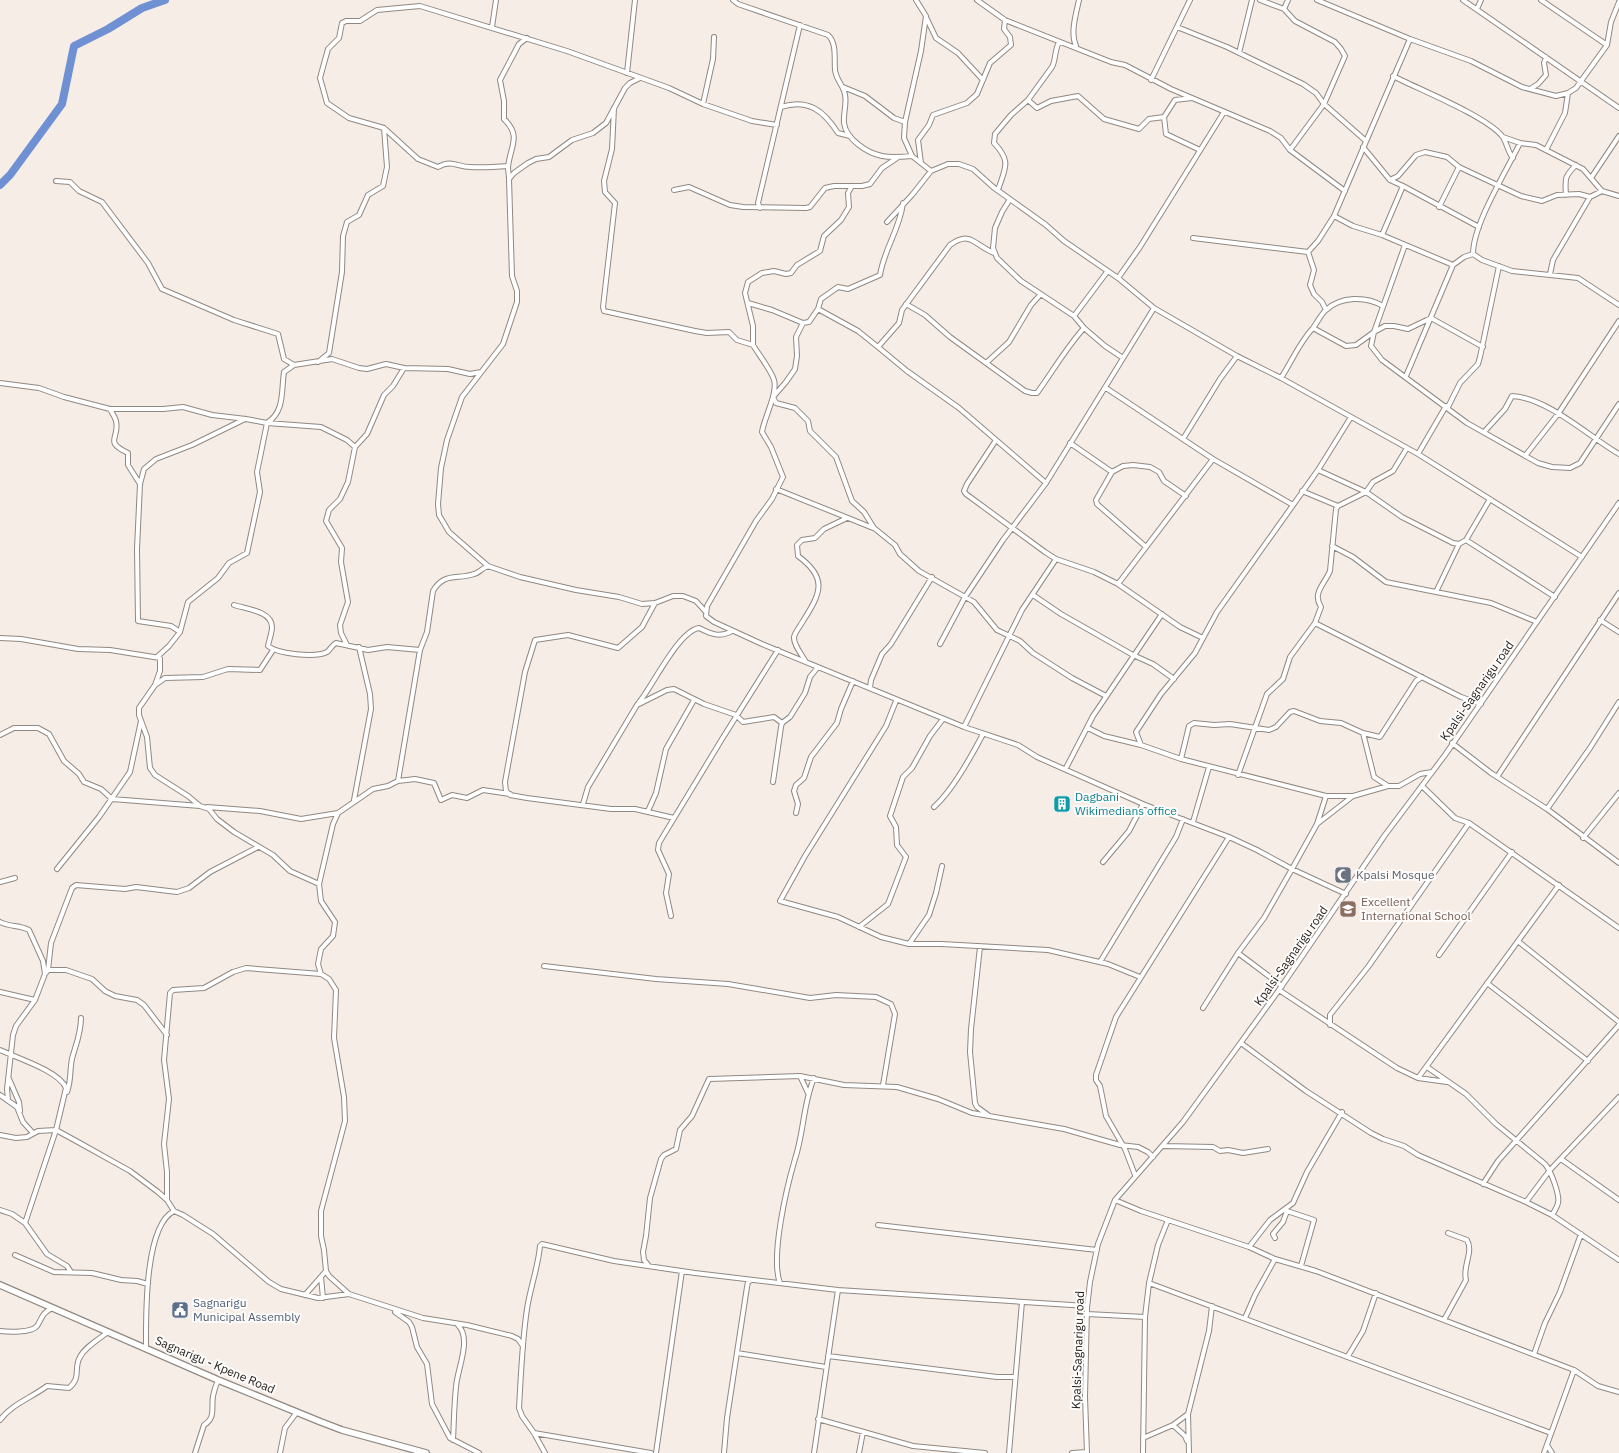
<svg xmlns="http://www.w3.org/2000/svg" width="1619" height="1453" font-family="'IBM Plex Sans',sans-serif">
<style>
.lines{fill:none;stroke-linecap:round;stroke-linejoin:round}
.river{stroke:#6f91d4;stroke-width:8}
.street-casing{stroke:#908882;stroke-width:6}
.secondary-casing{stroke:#908882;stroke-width:8}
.street{stroke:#fff;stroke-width:4}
.secondary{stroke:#fff;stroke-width:5.5}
.labels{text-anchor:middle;stroke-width:4;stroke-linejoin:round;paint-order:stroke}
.street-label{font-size:12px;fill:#24211f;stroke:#fefcfb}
.culture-label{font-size:12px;fill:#0d838f;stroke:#fefcfb;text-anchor:start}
.worship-label{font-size:12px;fill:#5b616d;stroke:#fefcfb;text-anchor:start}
.education-label{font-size:12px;fill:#785e54;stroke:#fefcfb;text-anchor:start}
.service-label{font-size:12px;fill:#4e5e75;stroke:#fefcfb;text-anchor:start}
</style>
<rect width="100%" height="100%" fill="#f7ede7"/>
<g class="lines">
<path class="river" d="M0,185L10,175L62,104L74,46L108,29L142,8L165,0"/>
<defs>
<path id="street" d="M733,0L738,4L828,35C837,43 834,59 835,70C836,80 844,86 845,95C847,104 843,114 844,123C846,139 867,153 882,156C892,158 902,157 912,156
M916,0L926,16L921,51L905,122L904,138L912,156L931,171L948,164H959L973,169L993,187L1046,225L1064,241L1118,278L1154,308L1237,356L1281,378L1418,454L1582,557
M977,0L1005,20L1111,62L1125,65L1171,89L1270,131L1281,138L1290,150L1345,191
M1260,0L1284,9L1295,21L1335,42L1341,49L1345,56L1324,104L1290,150
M1463,0L1619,108
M1541,0L1607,45
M1284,9L1288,0
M1477,9L1481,0
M926,17L936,38L958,53L983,80
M492,27L496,0
M1177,27L1227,47L1303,84L1316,93L1324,104L1366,141
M1410,39L1471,61L1522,87L1556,96L1568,93L1576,88L1607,45L1611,22L1619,2
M1076,46C1070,33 1076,14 1079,0
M1239,53L1252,0
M627,73L635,0
M1393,76C1418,89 1486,116 1502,136C1507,142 1507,151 1513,158
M640,78L630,83L625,88L606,123L593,133L572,140L549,157L536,159L528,163L514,173L509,179L512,276L517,291V302L503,344L462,397L447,440L441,468L438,504L439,515L449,532L488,566L520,577L576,590L619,597L642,604L655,603L673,596H683L696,601L705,611
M1151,80L1190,0
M843,87L865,96L894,118L905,122
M1530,89L1538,84L1546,75L1544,63L1546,57
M1028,100L1037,108L1051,101L1078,96L1104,119L1139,129L1149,119L1164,117L1175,100L1192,98
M703,104L713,59L714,37
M781,107C808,98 824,111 838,133L850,136
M614,108L612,149L604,181L605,192L615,203L603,307L604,311L695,331L707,333L729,332L737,340L753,345C759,355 771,370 774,380C778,393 764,418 762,432L771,447L783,477L772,499L756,521L707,606L706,616L714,622L762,644L964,727L1018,745L1037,757L1143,804L1229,837L1257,850L1292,869L1346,894
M1164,117L1166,134L1200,150
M384,128L418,159L438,167C452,159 457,167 470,167C483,168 496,167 508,166
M1503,137L1520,143L1536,145L1583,169L1602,191
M1363,147L1390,180L1403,186L1382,235
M1546,150L1565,113L1568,93
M921,163L918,140L929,125L933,115L967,103L977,94L990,63L1011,45L1010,37L1004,29L1005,20
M1591,178L1619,136
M509,179C509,175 508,171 508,167C510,147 522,136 504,119V101L500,80L519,44L527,38
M1390,180L1398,176L1416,155L1425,152L1447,157L1459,167L1521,196L1542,201L1557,195L1579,194L1590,197
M56,181L70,182L79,191L102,202L148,263L162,289L234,320L278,334L284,359L294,365
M1403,186L1479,227
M674,190L689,187L730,205L743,207L806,208L810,207L825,188L834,186H862L870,184L882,168L897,158
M998,190C1005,168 1012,162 994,143L995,134L1011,115L1028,100L1052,67C1056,60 1054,52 1059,42
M1566,195C1565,179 1564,177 1576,165
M1010,199L1002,212L995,228L993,248L997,258L1021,281L1074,316L1084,328L1105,346L1123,358
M1439,207L1459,167
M760,208L758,203L800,25
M1334,216L1353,226L1382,235L1453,265
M887,222L912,195L931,171
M1193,238L1308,252L1318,241L1334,216L1410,39L1317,0
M1405,245L1374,332L1371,346L1382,360L1467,423L1538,463L1552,467L1570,468L1580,463L1619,404
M1308,252L1314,270L1310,285L1314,294L1322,302L1326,310
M1473,254L1482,260L1512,271L1578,278L1619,305
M1550,274L1553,260L1590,197L1602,191L1619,196
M1118,278L1140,247L1224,112
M748,303L772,310L803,323L809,322L818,309L858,331L878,347L907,371L959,408L1046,483
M906,304L925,315L950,337L1025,391L1032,393H1037C1053,371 1066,348 1084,328
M818,309L821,299L838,287L848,289L880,275C884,249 900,229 903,203
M1074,316L1107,272
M803,323L796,337L797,356L795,369L786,382L773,397L776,403L795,408L808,421L810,431L836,457L852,501L864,512L874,528L895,545L900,554L919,571L974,602L997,630L1020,641L1033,653L1072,678L1106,696
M1313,328C1317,323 1321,314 1326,310C1341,296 1366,296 1383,306
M753,345V326L745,293L748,282L762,273L774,271L786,274L791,273L797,265L820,251L824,236L841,220L849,207L848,193L852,186
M878,347L899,323L902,310L950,245C971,230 974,245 994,253
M318,362L329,353L342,272L343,236L347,222L359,215L368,195L383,186L387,167L384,128L349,118L327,103L320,78L328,49L339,38L342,23L346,21H360L377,10L420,6L567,51L669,88L703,104L752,121L777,125
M986,363L1009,342L1031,305L1040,295
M1406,376L1453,265L1464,257L1473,254C1473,224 1506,172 1520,143
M1281,378C1292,361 1299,343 1313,328L1346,346L1356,345L1374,332L1385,326H1394L1408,329L1431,318L1483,347
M0,383L39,388L64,397L110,409H163L183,407L212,415L246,419L267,423C285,411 281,392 284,372L294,365L332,359L359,368L367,369L386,364L404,368L448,369L470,374L481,372
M1106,388L1213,459L1293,505
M1448,407L1460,383L1478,364L1480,357L1499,266
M110,409C112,413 115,417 116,421C120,439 103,441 128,453V465L140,484
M1485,431L1505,409L1512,396C1548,398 1588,436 1619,454
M1183,439L1220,379L1237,356
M996,440L967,484L964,491L966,494L1045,552L1056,559L1094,572L1118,584L1180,627L1203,638
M1070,443L1112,472
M1418,454L1446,406
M1525,456L1558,414L1619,321
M1318,470L1366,492L1402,517L1453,543L1459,544L1466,540L1490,499
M776,489L873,528
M1302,491L1338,506
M1466,540L1555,597
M1145,546L1097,504L1096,500L1112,472L1123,466L1133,465L1150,467L1159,472L1164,481L1186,496
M1332,546L1353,557L1386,582L1491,603L1537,622
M1118,584L1213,459
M1436,592L1459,544
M1033,595L1061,614L1133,655L1153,664L1174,679
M655,603L642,627L618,648L568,635L535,640L525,672L505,782L506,791L510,795L527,798L611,809H635L674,818
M234,605C246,609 272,611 272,627C272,633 269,640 268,646C278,654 315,658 327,652C330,650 332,645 336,643L368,650L387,647L420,650
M1600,620L1619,632
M1315,623L1321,607C1312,593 1324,585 1330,571L1336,509L1338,506L1366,492L1373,482L1393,471L1407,448
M180,632L171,626L138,621L137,549L140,484L144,469L156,459L192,445L245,419
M0,638L21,639L78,649L110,650L160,658V671L155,685L139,708V715L147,737L150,768L155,775L188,796L200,806L209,809L217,819L234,832L273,855L290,871L319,884L321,901L335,922L333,936L321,949L318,964L321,974L329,979L336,990L334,1038L344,1097L345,1121L321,1211V1236L324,1250L326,1271L329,1276L349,1294
M940,644L965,597L1003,540L1046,483L1154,308
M347,645L341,633L340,625L348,602L341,562L342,548L326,521L329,510L340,499L348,482L355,447L367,434L384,395L393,386L404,368
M157,657L169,646L180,632L188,602L218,578L229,563L247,553L260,492L257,472L267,423L321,427L347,440L355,447
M806,662C802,655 793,644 794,637C795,632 801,625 803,621C821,593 828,578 798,556L797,545L802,540L815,538L824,529L847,518
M155,685L165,678L203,677L228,669L260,670L273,650
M870,688L871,680L882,654L891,644L932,577
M896,701L886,726L805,856L780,901L838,917L881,937L909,944H941L1048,950L1108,964L1140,977
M639,704L667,690L674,689L704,704L736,715L743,722L774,717L782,723
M964,727L1022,610L1056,559
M1088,728L1104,736L1141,745L1181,759L1326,796H1353L1388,786H1399L1420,774L1432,772
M1363,733L1374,777L1388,786
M0,735L14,728H38L49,734L64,761L79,774L84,782L101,789L112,799L200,806
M1452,743L1491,773L1547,809L1619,863
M1141,745L1136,732L1161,694L1195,653L1217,612L1318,470L1351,417
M1181,759L1189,726L1194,723L1214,725L1230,724L1269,730L1276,727L1290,712L1294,711L1320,721L1341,723L1363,733L1380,737L1416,681L1422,677
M1066,768L1093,716L1162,614
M1238,775L1267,694L1283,679L1290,657L1315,623L1461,697L1481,704
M1497,777L1619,593
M398,781L415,779L434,783L441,800L452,795L467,798L483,790L510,794
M773,782L781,727L782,723L790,717L805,693L810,677L818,667
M1422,786L1455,818L1469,823L1619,928
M354,800L371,709L370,694L359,647
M583,804L588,787L637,705C652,688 678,631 699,628C711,634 720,638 732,631
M207,807L260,811L301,819L338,813
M934,807C953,790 971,757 983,734
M1547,809L1590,748L1619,702
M648,811L656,793L666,749L694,700
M796,813L798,804L794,791L796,785L804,778L811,757L837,723L841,709L853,681
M1193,822L1209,767
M1317,824L1353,796
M1583,838L1619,793
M1103,862L1129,831L1143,804
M57,869L99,817L130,772L141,721
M0,882L15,878
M319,884L333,824L338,813L373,789L388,786L398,781L420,650L427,632L433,591C444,572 457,580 474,574C479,573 482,568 488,566
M671,916L666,893L669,874L658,850L659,843L722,739L778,650
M0,922C9,927 20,925 29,930L43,961L45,974
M859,927L888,904L906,857L897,845L896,827L890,816L903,777L912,768L930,736L943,719
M1519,942L1619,1022
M909,944L929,915L936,893L942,866
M980,947L971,1029L970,1052L975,1103L977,1107L988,1115
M1238,953L1282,986
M1439,955L1512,852
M1100,962L1176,837L1183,819
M544,966L656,979L728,984L810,998L836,995L876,997L891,1004L895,1014L883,1085
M48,970L51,943L72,888L76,885L125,889L136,887L177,892L189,888L210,872L258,847
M1487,983L1588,1061
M1279,990L1397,1068L1418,1078L1447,1082
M0,992L35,1000
M1203,1008L1238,953L1264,918L1292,869L1317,824L1326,796
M1330,1025V1015L1368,967L1469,823
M1241,1043L1306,1091L1371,1133L1383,1139L1404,1146L1418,1155L1526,1202L1552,1215
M0,1050C17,1058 59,1071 66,1088L56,1130L25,1223L12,1214L0,1210
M1427,1067L1466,1094L1496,1124L1545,1164C1551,1171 1560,1195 1558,1203C1557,1207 1554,1212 1552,1215L1619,1260
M800,1076L808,1093
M1418,1078L1559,885
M9,1079L19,1102L20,1111
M67,1092C72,1079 69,1067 73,1055C77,1042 81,1032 81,1018
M0,1095L17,1107L23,1122L33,1133
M8,1100L7,1089L13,1035L16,1026L35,1000L45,974L48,970H66L92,979L105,991L115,996L137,1000L144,1005L167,1035
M0,1135L16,1138L27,1137L38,1131L56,1130L78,1142L130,1171L158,1192L167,1200L174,1211L183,1215L213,1234L269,1282L281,1289L318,1298L349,1294L423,1318L467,1325L512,1336L518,1339L523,1346
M1163,1146L1213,1147L1220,1151L1228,1150L1243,1153L1268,1149
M1561,1159L1619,1200
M1135,1175L1125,1149L1106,1116L1100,1086L1096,1080V1075L1116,1017L1229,837
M1483,1184L1498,1161L1619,1025
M167,1200V1172L164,1144L169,1099L164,1060L170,993L173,990L204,988L233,972L246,968L321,974
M1115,1200L1141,1211L1249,1247L1275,1259L1316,1271L1574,1370L1598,1386L1619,1392
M1526,1202L1550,1170L1619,1097
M25,1223L47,1254L67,1266L71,1272
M878,1225L1097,1250
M1275,1238L1273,1234L1283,1222L1287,1211L1314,1220L1301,1266
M1249,1247L1270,1220L1293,1203L1307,1172L1342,1112
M15,1255L54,1272L92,1273L121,1280L137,1281L148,1284
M649,1266L644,1260L643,1252L646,1236L650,1198L661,1159L664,1155L676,1149L680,1130L692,1116L709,1079L800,1076L844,1085L897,1087L938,1099L972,1113L1064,1129L1120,1145L1138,1147L1148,1152L1153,1157
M321,1277L323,1298
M780,1283C770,1257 787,1186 795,1159C804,1132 803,1104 814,1078
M1149,1283L1551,1433
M305,1295L326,1271
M395,1312L409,1322L412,1327L417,1347L427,1364L432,1404L450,1438L479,1453
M1087,1314L1145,1317
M1245,1318L1255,1295L1275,1259
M1444,1320L1466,1280C1462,1267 1474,1252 1467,1240L1448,1233
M0,1331C8,1332 32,1333 37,1326C43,1317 41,1314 52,1308
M146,1348C146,1318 144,1226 174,1211
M737,1353L826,1367
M1534,1354L1545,1323L1560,1292L1581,1234
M828,1356L997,1377H1015
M1348,1356L1363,1331L1376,1293
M818,1419L913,1446L985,1453
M0,1420C12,1404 31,1398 47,1386L69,1388C82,1377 73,1369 80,1357C85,1347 99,1339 108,1332
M1173,1425L1188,1414
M534,1433L651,1453
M1143,1438L1173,1425L1185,1436L1187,1441
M453,1440C454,1422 454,1405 456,1387C457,1369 473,1338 457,1324
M1547,1445L1552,1453
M195,1453L204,1425C216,1418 211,1408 213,1396C214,1391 216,1385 218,1380
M280,1453L285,1428L297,1412
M545,1453L534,1433L522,1416L519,1408C521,1375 522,1342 527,1309C530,1288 538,1268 540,1246L542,1244L614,1261L695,1273L838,1290L1087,1306
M656,1453L682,1271
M724,1453L727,1418L747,1287L748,1282L751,1280
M814,1453L838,1290
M859,1453L863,1432
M1009,1453L1022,1302
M1072,1453L1087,1452
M1087,1453L1085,1397L1087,1308L1090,1282L1098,1244L1115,1200L1183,1122L1279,990L1385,835L1445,755L1619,503
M1143,1453L1145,1317L1149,1283L1158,1245L1168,1220
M1189,1453L1188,1414L1209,1331L1212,1306
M1544,1453L1574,1370"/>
<path id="secondary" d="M0,1285L218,1380L321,1422L342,1430L426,1453"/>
</defs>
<use href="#street" class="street-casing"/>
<use href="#secondary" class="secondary-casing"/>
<use href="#street" class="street"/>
<use href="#secondary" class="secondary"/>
</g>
<defs>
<symbol id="building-square" viewBox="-11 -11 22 22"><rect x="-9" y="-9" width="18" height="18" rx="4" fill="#0f9aa8" stroke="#fefcfb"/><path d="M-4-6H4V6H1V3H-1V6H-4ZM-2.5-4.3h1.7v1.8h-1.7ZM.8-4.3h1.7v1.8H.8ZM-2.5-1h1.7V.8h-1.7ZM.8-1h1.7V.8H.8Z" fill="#fff"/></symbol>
<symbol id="mosque-square" viewBox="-11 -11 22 22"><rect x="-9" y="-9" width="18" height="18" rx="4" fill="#6b7280" stroke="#fefcfb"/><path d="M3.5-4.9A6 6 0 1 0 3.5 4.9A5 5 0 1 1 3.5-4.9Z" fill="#fff"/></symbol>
<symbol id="school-square" viewBox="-11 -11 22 22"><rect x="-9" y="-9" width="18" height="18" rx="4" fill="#8d6e63" stroke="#fefcfb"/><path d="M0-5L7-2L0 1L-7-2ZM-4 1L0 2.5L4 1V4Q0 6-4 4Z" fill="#fff"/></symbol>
<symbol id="civic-square" viewBox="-11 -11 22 22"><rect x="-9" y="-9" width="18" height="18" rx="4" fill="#5c6f8a" stroke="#fefcfb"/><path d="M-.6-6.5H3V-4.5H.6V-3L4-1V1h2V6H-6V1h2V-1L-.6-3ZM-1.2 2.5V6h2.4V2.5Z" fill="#fff"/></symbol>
</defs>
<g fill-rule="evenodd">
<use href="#building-square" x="1052" y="794" width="20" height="20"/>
<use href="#mosque-square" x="1333" y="865" width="20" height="20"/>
<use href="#school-square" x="1338" y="899" width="20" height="20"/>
<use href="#civic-square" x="170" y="1300" width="20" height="20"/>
</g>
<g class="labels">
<g class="street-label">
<text transform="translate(1477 691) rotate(-55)" y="4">Kpalsi-Sagnarigu road</text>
<text transform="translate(1291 956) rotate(-55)" y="4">Kpalsi-Sagnarigu road</text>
<text transform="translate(1078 1350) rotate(-88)" y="4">Kpalsi-Sagnarigu road</text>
<text transform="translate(215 1365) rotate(23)" y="4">Sagnarigu - Kpene Road</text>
</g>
<g class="culture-label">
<text x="1075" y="801">Dagbani<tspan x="1075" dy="14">Wikimedians office</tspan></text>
</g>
<g class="worship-label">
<text x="1356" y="879">Kpalsi Mosque</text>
</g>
<g class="education-label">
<text x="1361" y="906">Excellent<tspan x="1361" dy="14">International School</tspan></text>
</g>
<g class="service-label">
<text x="193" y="1307">Sagnarigu<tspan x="193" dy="14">Municipal Assembly</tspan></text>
</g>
</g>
</svg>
